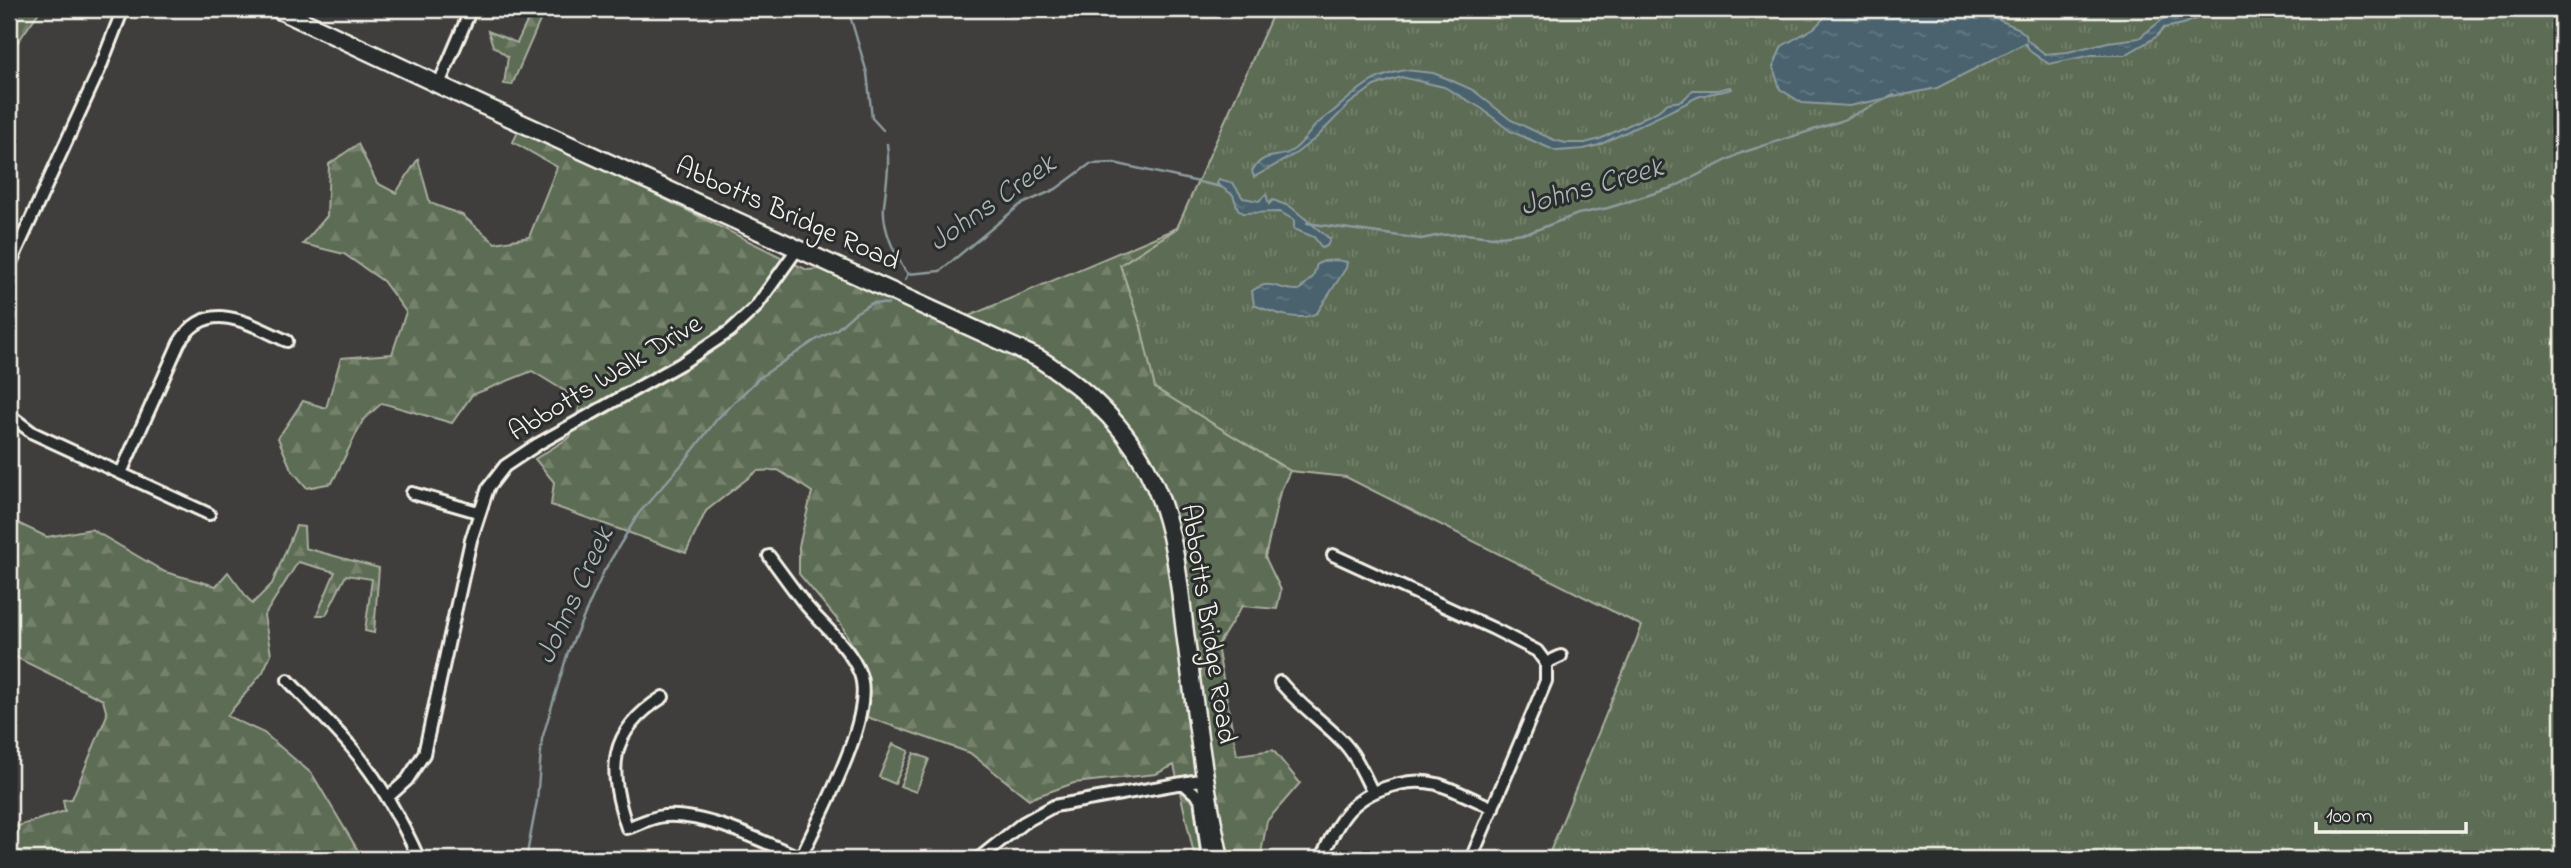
<svg xmlns="http://www.w3.org/2000/svg" width="2571" height="868" viewBox="0 0 2571 868" font-family="'Indie Flower',sans-serif">
  <style>
    .grass { fill: url(#grass-tufts); stroke: #a8ae9e; stroke-width: 2 }
    .forest { fill: url(#forest-firs); stroke: #a8ae9e; stroke-width: 2 }
    .pitch { fill: #5d6c54; stroke: #a8ae9e; stroke-width: 2 }
    .water { fill: url(#water-ripples); stroke: #8d9b9e; stroke-width: 2 }
    .lines { fill: none; stroke-linecap: round; stroke-linejoin: round }
    .stream { stroke: #8d9b9e; stroke-width: 2.5 }
    .street-casing { stroke: #f4f1e8; stroke-width: 16 }
    .secondary-casing { stroke: #f4f1e8; stroke-width: 21 }
    .street { stroke: #2a2d2e; stroke-width: 10 }
    .secondary { stroke: #2a2d2e; stroke-width: 16 }
    .labels { text-anchor: middle; dominant-baseline: central; stroke-width: 6; stroke-linejoin: round; paint-order: stroke }
    .street-label { font-size: 28px; fill: #f4f1e8; stroke: #2a2d2e }
    .water-label { font-size: 30px; font-style: italic; fill: #afb8b7; stroke: #2a2d2e }
  </style>
  <defs>
    <pattern id="grass-tufts" width="24" height="20" patternUnits="userSpaceOnUse" patternTransform="scale(1.75)"><rect width="24" height="20" fill="#5d6c54"/><path d="M3 7l-1-3M5 7V3M7 7l1-3M15 17l-1-3M17 17v-4M19 17l1-3" fill="none" stroke="#75816d"/></pattern>
    <pattern id="forest-firs" width="22" height="20" patternUnits="userSpaceOnUse" patternTransform="scale(1.75)"><rect width="22" height="20" fill="#5d6c54"/><path d="M5 1l3.5 6h-7zM16 11l3.5 6h-7z" fill="#75816d"/></pattern>
    <pattern id="water-ripples" width="26" height="14" patternUnits="userSpaceOnUse" patternTransform="scale(1.75)"><rect width="26" height="14" fill="#48626d"/><path d="M2 4q2-2 4 0t4 0M15 11q2-2 4 0t4 0" fill="none" stroke="#637982"/></pattern>
  </defs>
  <rect width="100%" height="100%" fill="#403e3c"/>
  <filter id="ink" filterUnits="userSpaceOnUse"><feTurbulence type="fractalNoise" baseFrequency=".0143" numOctaves="2"/><feDisplacementMap in="SourceGraphic" scale="14" xChannelSelector="R" yChannelSelector="G"/><feConvolveMatrix kernelMatrix="1 2 1 2 8 2 1 2 1" color-interpolation-filters="sRGB"/></filter>
  <g filter="url(#ink)">
    <path class="grass" d="M1275,9H1661L1676,14L1686,9H2562V859H1547L1642,626L1346,477L1290,471L1154,388L1141,327L1120,265L1177,228Z"/>
    <path class="forest" d="M9,9H41L15,46L9,60Z
      M533,9H545L512,85L504,84L508,57L493,46L488,31L517,43Z
      M519,130L566,150L807,270L858,266L969,316L1177,228L1120,265L1141,327L1155,388L1290,471L1280,492L1265,557L1281,590L1277,609L1242,606L1217,646L1237,755L1273,750L1300,783L1267,821L1260,859H1195L1174,765L1156,774L1074,783L1029,799L970,753L867,717L865,669L841,624L799,574V546L812,492L778,470L757,471L706,511L686,553L551,505L554,482L535,459L570,437L581,401L532,371L472,395L452,423L382,403L363,420L332,483L307,488L291,469L278,438L303,401L326,408L341,358L392,354L406,312L383,281L344,254L303,244L327,216L329,164L358,144L377,183L396,193L418,159L430,203L462,215L495,243L529,237L557,167L513,142Z
      M9,519L47,537L91,529L165,572L216,586L228,572L252,604L272,584L296,526L304,527L305,548L379,568L374,633L365,631L372,579L346,575L326,615H317L335,572L298,562L264,616L271,654L263,672L227,716L264,733L312,774L363,859H9V829L65,811L63,800L72,799L107,715L103,700L9,654Z"/>
    <path class="pitch" d="M893,744L909,751L895,784L879,777Z
      M914,753L929,759L916,792L900,786Z"/>
    <path class="water" d="M1833,9H1973L2018,28L2026,35L2027,40L2045,54L2068,52L2108,42L2139,38L2172,12L2193,13L2200,9H2222L2183,24L2164,28L2156,37L2125,55H2092L2049,64L2031,52L2025,43L1937,88L1849,106L1802,103L1780,89L1773,67L1782,46L1814,28Z
      M1405,70L1433,73L1446,78L1473,90L1511,120L1554,140L1566,143H1585L1600,139L1658,111L1668,103L1682,101L1693,90H1717L1730,87L1731,89C1717,94 1699,93 1689,102L1599,145L1584,149L1556,151L1510,131L1481,108L1444,87L1401,77L1374,86L1349,104L1316,138L1295,154L1254,177L1252,171C1264,150 1277,161 1293,150C1302,144 1308,134 1315,126C1321,120 1329,115 1336,109C1363,86 1369,78 1405,70Z
      M1219,179L1233,183L1243,198L1259,201L1266,194L1269,204L1273,200L1291,207L1330,239L1327,246L1322,248L1314,237L1294,229V220L1280,212L1243,213L1238,209L1233,195L1217,184Z
      M1336,260L1347,262L1346,268L1317,313C1300,323 1271,312 1254,305L1252,291C1272,277 1276,291 1299,290L1313,277L1317,264L1324,261Z"/>
    <g class="lines">
      <path class="stream" d="M848,9L867,73L872,118L883,130
        M887,144C890,166 886,185 884,206C882,228 895,257 908,274
        M1307,223L1421,239L1441,235L1465,234L1493,237L1531,232L1578,214L1608,208L1674,187L1741,153L1841,121L1894,95
        M908,274L940,271L1020,205L1056,189L1090,164L1114,163L1221,187
        M905,280L908,274
        M526,859L537,801L542,739L568,652L604,571L639,513L684,462L717,419L759,378L814,341L837,329L855,313L872,303L888,304"/>
      <defs>
        <path id="street" d="M439,84L471,9
          M9,267L100,68L123,9
          M9,415L33,433L209,514
          M121,473L179,343C208,296 249,324 287,341
          M412,493L478,512
          M1333,555L1494,629L1537,651L1546,663V681L1471,859
          M769,556C781,572 792,588 804,603C822,625 850,647 860,674C876,716 818,819 800,859
          M1546,663L1561,656
          M288,680C309,703 332,724 352,748C380,781 401,819 419,859
          M1280,682C1298,704 1320,719 1340,739C1355,753 1363,773 1372,791
          M663,697C607,732 608,770 627,828C638,824 652,817 664,816C704,812 764,842 801,858
          M1183,783L1200,798L1208,859
          M387,798L407,780L424,754L471,540L488,488L505,466L538,444L682,363L730,331L755,308L798,248
          M978,859L1023,823L1054,806L1205,779
          M1321,859C1339,818 1353,794 1399,784C1411,781 1425,781 1437,784C1456,790 1475,800 1493,808"/>
        <path id="secondary" d="M277,9L482,105L1038,358C1089,390 1131,430 1155,486C1175,531 1179,583 1185,632C1195,708 1204,784 1220,859"/>
      </defs>
      <use href="#street" class="street-casing"/>
      <use href="#secondary" class="secondary-casing"/>
      <use href="#street" class="street"/>
      <use href="#secondary" class="secondary"/>
    </g>
  </g>
  <g class="labels">
    <g class="street-label">
      <text transform="translate(787 215) rotate(24)">Abbotts Bridge Road</text>
      <text transform="translate(606 379) rotate(-31)">Abbotts Walk Drive</text>
      <text transform="translate(1207 624) rotate(81)">Abbotts Bridge Road</text>
    </g>
    <g class="water-label">
      <text transform="translate(1592 188) rotate(-16)">Johns Creek</text>
      <text transform="translate(993 204) rotate(-35)">Johns Creek</text>
      <text transform="translate(576 596) rotate(-65)">Johns Creek</text>
    </g>
  </g>
  <rect width="2571" height="868" fill="none" stroke="#2a2d2e" stroke-width="35"/>
  <rect x="18" y="18" width="2536" height="833" fill="none" stroke="#f4f1e8" stroke-width="2.5" filter="url(#ink)"/>
  <path d="M2316 822v10h150v-10" fill="none" stroke="#f4f1e8" stroke-width="3.5"/>
  <text x="2326" y="822" font-size="21" fill="#f4f1e8" stroke="#2a2d2e" stroke-width="5" paint-order="stroke">100 m</text>
</svg>
